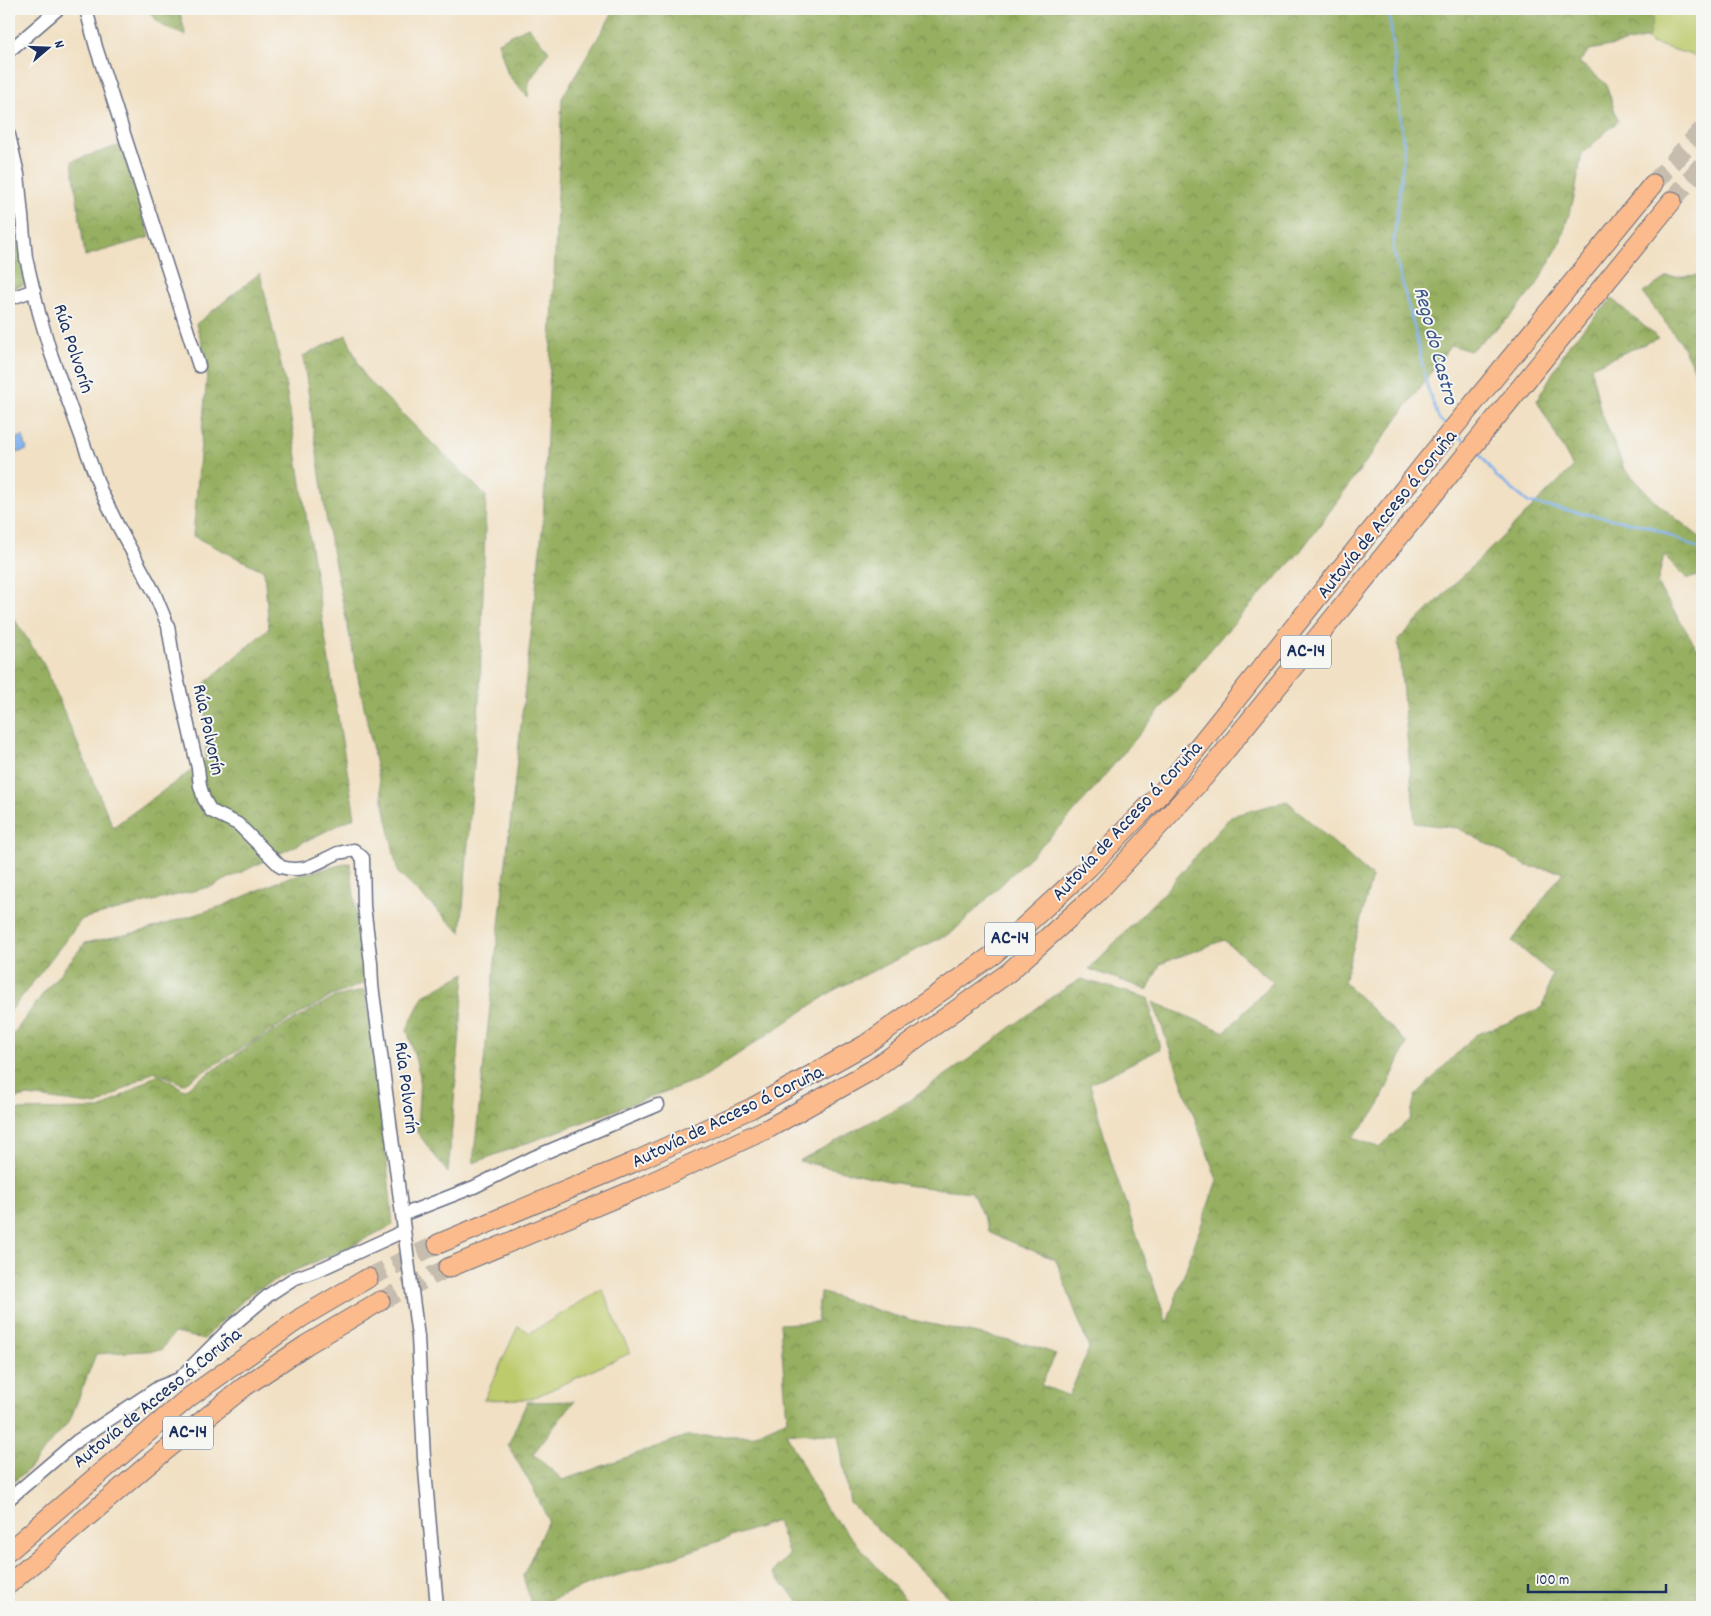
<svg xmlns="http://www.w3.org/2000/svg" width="1711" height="1616" viewBox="0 0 1711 1616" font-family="Dekko,sans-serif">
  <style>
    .forest { fill: url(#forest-crowns); stroke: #586f5f }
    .garden { fill: #bdcb6d; stroke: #6c7d66 }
    .water { fill: #7fb1eb; stroke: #4d70a4 }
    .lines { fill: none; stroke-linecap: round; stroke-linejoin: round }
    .stream { stroke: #7fb1eb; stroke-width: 2.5 }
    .highway-tunnel { stroke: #c6bdaf; stroke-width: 19; stroke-dasharray: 19 9; stroke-linecap: butt }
    .minor-casing { stroke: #666d81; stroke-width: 15 }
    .highway-casing { stroke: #666d81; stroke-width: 21 }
    .minor { stroke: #fff; stroke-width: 12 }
    .highway { stroke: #fbbb8c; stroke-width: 19 }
    .labels { text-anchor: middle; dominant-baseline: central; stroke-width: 4; stroke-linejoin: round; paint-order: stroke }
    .shield { fill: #f6f6f2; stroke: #5d6b8a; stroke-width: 1 }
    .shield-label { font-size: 19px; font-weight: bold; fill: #1b2f5e }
    .street-label { font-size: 20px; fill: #1b2f5e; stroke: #f6f6f2 }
    .water-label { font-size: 21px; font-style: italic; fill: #395688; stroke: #f6f6f2 }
  </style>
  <defs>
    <pattern id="forest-crowns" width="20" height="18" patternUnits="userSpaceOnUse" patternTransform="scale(1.25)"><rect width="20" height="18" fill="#96af60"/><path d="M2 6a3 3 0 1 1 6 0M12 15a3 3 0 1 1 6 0" fill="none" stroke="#7a8f52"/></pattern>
  </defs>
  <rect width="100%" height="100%" fill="#f6f6f2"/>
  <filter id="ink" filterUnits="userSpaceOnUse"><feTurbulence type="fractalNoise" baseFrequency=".02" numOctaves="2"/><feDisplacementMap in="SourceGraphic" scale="10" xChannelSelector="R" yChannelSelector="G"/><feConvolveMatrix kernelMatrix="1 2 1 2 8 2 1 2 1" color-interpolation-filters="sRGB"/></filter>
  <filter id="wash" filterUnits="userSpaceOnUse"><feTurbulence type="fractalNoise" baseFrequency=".0096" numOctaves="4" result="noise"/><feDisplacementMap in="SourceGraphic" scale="20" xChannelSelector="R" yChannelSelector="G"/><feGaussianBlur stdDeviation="1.12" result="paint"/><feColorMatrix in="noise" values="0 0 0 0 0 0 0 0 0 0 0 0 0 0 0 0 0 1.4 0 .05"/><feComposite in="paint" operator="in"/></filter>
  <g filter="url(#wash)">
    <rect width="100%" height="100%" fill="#f1e0c3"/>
    <path class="forest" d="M147,9H179L186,36L161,25Z
      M615,9H1655L1649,38L1590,50L1579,62L1606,84L1618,121L1582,154L1574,198L1560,243L1536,286L1509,318L1470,351L1451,345L1300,552L1223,635L1068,819L953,932L836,989L702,1078L473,1163L543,523L562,98Z
      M528,27L549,51L529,82L528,97L508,75L498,42Z
      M121,145L150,237L85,256L72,161Z
      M9,169L14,211L26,284L9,290Z
      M260,273L286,387L334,694L355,817L213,886L82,919L9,1013V611L44,665L113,827L206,760L205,683L269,628L264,571L193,536L208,363L196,324Z
      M1702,275V380L1699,378L1680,342L1643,293L1667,277Z
      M1612,299L1658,338L1591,367L1600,409L1624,468L1657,503L1702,539V575L1687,579L1664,555L1657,584L1702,656V1595L1694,1607H962L947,1596L850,1503L838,1435L786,1433L823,1505L912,1607H803L772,1572L789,1555L777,1521L636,1570L601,1580L532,1607L523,1576L548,1520L534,1490L508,1445L527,1402L574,1401L533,1454L563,1480L686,1436H752L787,1420L780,1324L817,1322L820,1292L898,1317L1034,1346L1056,1354L1041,1385L1069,1396L1089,1348L1056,1260L990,1233L972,1192L911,1186L799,1161L907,1102L969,1059L1053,996L1081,979L1148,998L1160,1049L1090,1084L1112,1164L1167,1323L1217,1180L1153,1002L1225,1032L1273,982L1224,940L1160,964L1148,990L1089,969L1166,890L1231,816L1287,801L1372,877L1344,982L1407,1043L1377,1109L1352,1138L1379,1147L1410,1119L1415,1096L1475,1035L1507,1023L1543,1007L1552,974L1512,941L1563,872L1527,866L1458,828L1415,823L1398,640L1573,467L1537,400L1570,343Z
      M346,335L364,376L486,496L480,688L461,933L398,873L328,530L303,356Z
      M350,863L365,983L332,996L275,1028L183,1084L154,1071L97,1105L28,1096L9,1100V1040L42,995L85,943L143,931L222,906L289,877Z
      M465,973L448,1173L417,1132L420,1076L407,1029L423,996Z
      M365,990L380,1090L393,1225L347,1248L294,1271L251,1293L204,1339L174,1333L161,1350L96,1354L70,1420L28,1470L9,1485V1110L100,1109L158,1074L184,1090L253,1043L335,997Z"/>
    <path class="garden" d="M1655,9H1702V58L1651,43L1648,39Z
      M602,1289L630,1353L531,1399L484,1400L518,1326L530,1333Z"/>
    <path class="water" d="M23,436L27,450L9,455V441Z"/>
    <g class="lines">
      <path class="stream" d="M1389,9L1404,150L1393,249L1415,331L1427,386L1439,419L1447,426
        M1457,434L1466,442
        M1478,452L1496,476L1529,503L1648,526L1702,550"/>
    </g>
  </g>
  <g filter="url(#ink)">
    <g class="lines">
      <path class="highway-tunnel" d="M1653,184L1702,130
        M1672,201L1702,165
        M368,1278L438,1244
        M380,1301L448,1268"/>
      <defs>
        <path id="minor" d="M86,9L96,47L199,366
          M9,51L58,9
          M9,135L18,174L26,258L39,313L51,354L101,491L118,526L154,592L168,626L175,669L198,768L200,786L204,799L211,811L238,824L281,867C304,874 318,862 338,853C343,852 349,851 354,850L363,858L364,906L371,963L372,985L418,1337L424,1458L437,1607
          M9,299L34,290
          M402,1215L474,1187L532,1158L658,1105
          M9,1499L77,1441L159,1387L179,1379L232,1326L270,1294L293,1279L323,1268L404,1231"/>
        <path id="highway" d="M438,1244L632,1163L752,1108L865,1045L994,954L1088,868L1163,791L1437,448L1653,184
          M448,1268L639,1188L769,1128L872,1070L1008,973L1096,894L1204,777L1672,201
          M9,1551L188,1398L302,1317L368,1278
          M9,1584L150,1463L244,1387L306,1345L380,1301"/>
      </defs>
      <use href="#minor" class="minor-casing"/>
      <use href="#highway" class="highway-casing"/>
      <use href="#minor" class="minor"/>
      <use href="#highway" class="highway"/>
    </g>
  </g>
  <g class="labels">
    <g class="shield">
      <rect x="1281" y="635.5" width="50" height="33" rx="4"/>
      <rect x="985" y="922.5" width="50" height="33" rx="4"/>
      <rect x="163" y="1416.5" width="50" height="33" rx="4"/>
    </g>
    <g class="shield-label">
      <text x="1306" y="652">AC-14</text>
      <text x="1010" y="939">AC-14</text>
      <text x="188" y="1433">AC-14</text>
    </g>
    <g class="street-label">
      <text transform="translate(72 349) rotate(72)">Rúa Polvorín</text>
      <text transform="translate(1388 515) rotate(-51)">Autovía de Acceso á Coruña</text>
      <text transform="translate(207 730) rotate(78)">Rúa Polvorín</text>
      <text transform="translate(1128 822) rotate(-47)">Autovía de Acceso á Coruña</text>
      <text transform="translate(405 1088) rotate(83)">Rúa Polvorín</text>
      <text transform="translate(728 1118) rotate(-26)">Autovía de Acceso á Coruña</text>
      <text transform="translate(158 1399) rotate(-39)">Autovía de Acceso á Coruña</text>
    </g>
    <g class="water-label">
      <text transform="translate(1434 346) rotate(75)">Rego do Castro</text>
    </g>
  </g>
  <rect width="1711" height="1616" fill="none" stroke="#f6f6f2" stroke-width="30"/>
  <g transform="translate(48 48) rotate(71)" stroke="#f6f6f2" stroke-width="4" paint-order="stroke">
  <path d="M0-4L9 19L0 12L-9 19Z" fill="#1b2f5e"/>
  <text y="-8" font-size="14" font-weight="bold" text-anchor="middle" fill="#1b2f5e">N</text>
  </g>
  <path d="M1528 1584v8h138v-8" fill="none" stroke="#1b2f5e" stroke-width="2.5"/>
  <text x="1536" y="1584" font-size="15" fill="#1b2f5e" stroke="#f6f6f2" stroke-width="4" paint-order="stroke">100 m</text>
</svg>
